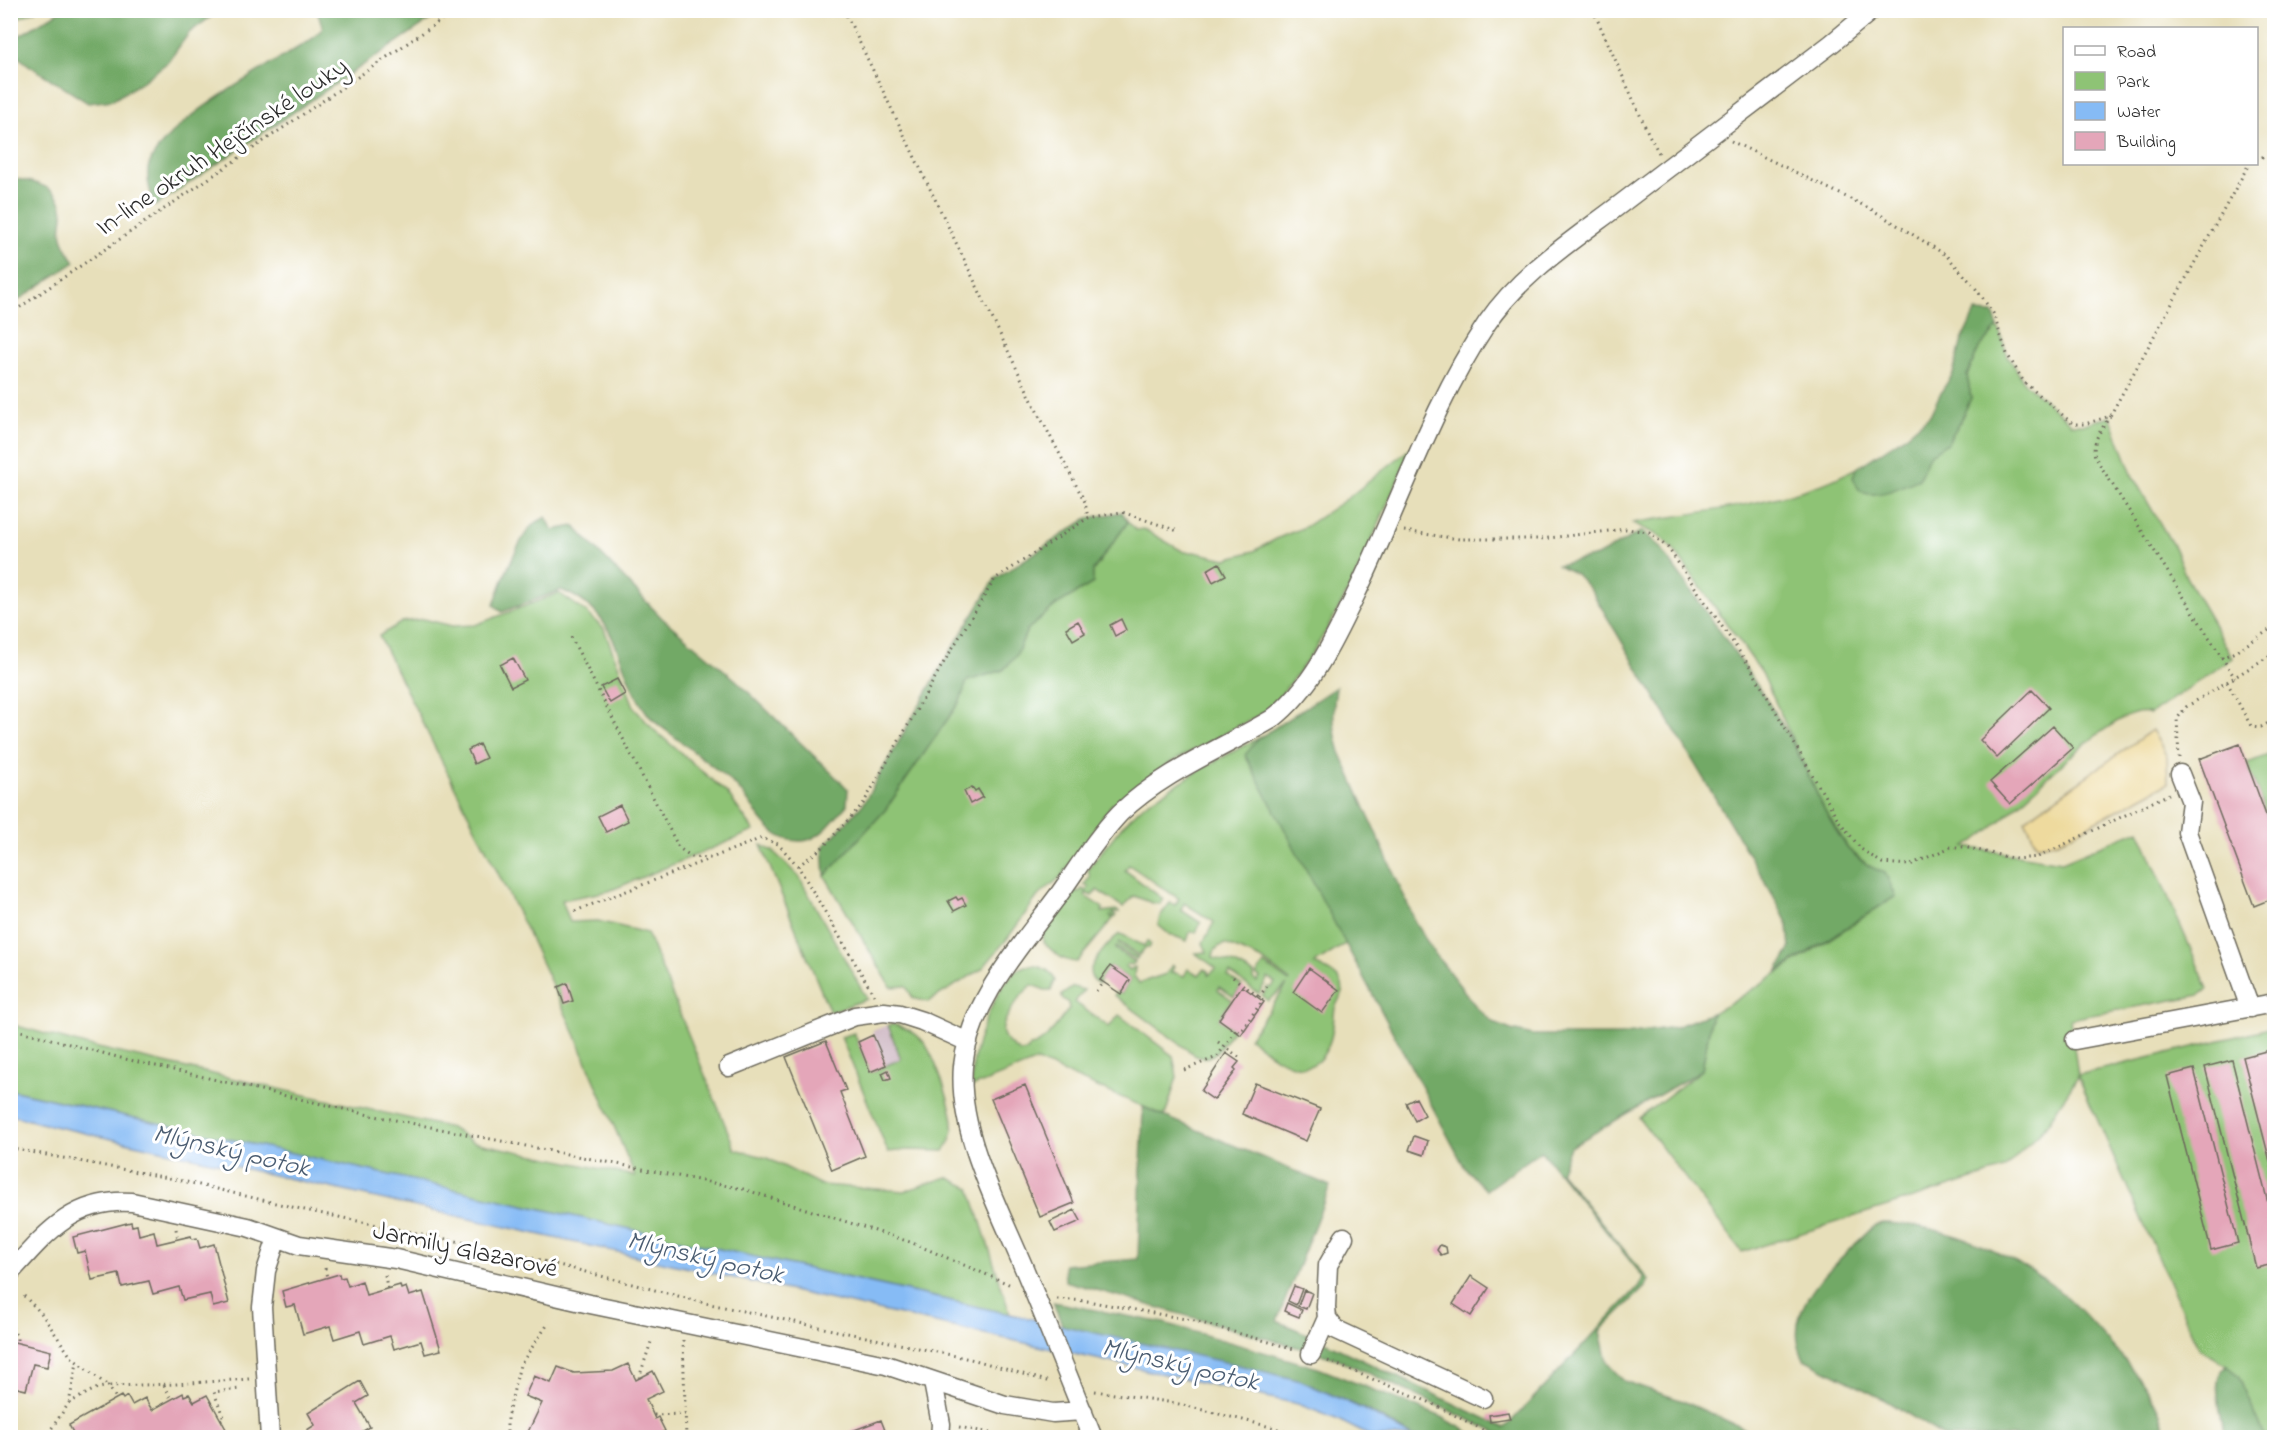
<svg xmlns="http://www.w3.org/2000/svg" width="2285" height="1448" viewBox="0 0 2285 1448" font-family="'Indie Flower',sans-serif">
  <style>
    .industrial { fill: #d2bdc8 }
    .green { fill: #8ec375; stroke: #5c7750; stroke-width: 1.5; fill-rule: evenodd }
    .forest { fill: #72a966; stroke: #4e6a48; stroke-width: 1.5 }
    .sand { fill: #eeda9e; stroke: #8c8264; stroke-width: 1.5 }
    .water { fill: #86bbf5; stroke: #587390; stroke-width: 1.5 }
    .building { fill: #e4a6b9 }
    .lines { fill: none; stroke-linecap: round; stroke-linejoin: round }
    .minor-casing { stroke: #6d6a5d; stroke-width: 21 }
    .path { stroke: #6d6a5d; stroke-width: 3; stroke-dasharray: 1.5 4.5; stroke-linecap: butt }
    .minor { stroke: #fff; stroke-width: 18 }
    .labels { text-anchor: middle; dominant-baseline: central; stroke-width: 6; stroke-linejoin: round; paint-order: stroke }
    .street-label { font-size: 26px; fill: #2b2b2b; stroke: #fff }
    .water-label { font-size: 27px; font-style: italic; fill: #4b5d72; stroke: #fff }
  </style>
  <rect width="100%" height="100%" fill="#fff"/>
  <filter id="ink" filterUnits="userSpaceOnUse"><feTurbulence type="fractalNoise" baseFrequency=".0167" numOctaves="2"/><feDisplacementMap in="SourceGraphic" scale="12" xChannelSelector="R" yChannelSelector="G"/><feConvolveMatrix kernelMatrix="1 2 1 2 8 2 1 2 1" color-interpolation-filters="sRGB"/></filter>
  <filter id="wash" filterUnits="userSpaceOnUse"><feTurbulence type="fractalNoise" baseFrequency=".008" numOctaves="4" result="noise"/><feDisplacementMap in="SourceGraphic" scale="24" xChannelSelector="R" yChannelSelector="G"/><feGaussianBlur stdDeviation="1.35" result="paint"/><feColorMatrix in="noise" values="0 0 0 0 0 0 0 0 0 0 0 0 0 0 0 0 0 1.4 0 .05"/><feComposite in="paint" operator="in"/></filter>
  <g filter="url(#wash)">
    <rect width="100%" height="100%" fill="#e7dfba"/>
    <path class="industrial" d="M888,1025L901,1059L886,1065L872,1031Z"/>
    <path class="green" d="M11,10H35V11L11,21Z
      M1998,327L2007,354L2024,382L2072,424H2085L2110,416L2133,477L2175,549L2186,577L2233,658L2150,714C2123,700 2044,782 2023,800C2005,817 1986,835 1965,847L2062,862L2139,830L2208,989L2200,995L2070,1019L2078,1075L2274,1027V1437H2265L2239,1377L2228,1365L2199,1349L2078,1076L2046,1126L2004,1169L1742,1252L1639,1118L1702,1070L1712,1013L1730,1004L1896,896L1885,873L1870,867L1849,849L1824,809L1762,673L1674,550L1661,537L1633,523C1694,513 1759,506 1819,485C1832,481 1844,474 1857,468L1853,477L1919,479L1929,455L1947,443L1960,422L1971,398L1967,375L1979,348Z
      M1412,447C1377,525 1347,611 1293,679C1284,691 1275,704 1263,713L1168,764L1108,810L1062,876L1038,896L1007,939L982,969L928,1002L913,998L906,986L891,987L825,876L886,809L960,701L967,681L1003,670L1016,656L1027,630L1056,605L1093,583V571L1128,522L1136,530L1144,529L1184,552H1194L1226,559L1254,551L1278,538L1305,527L1348,498Z
      M559,593L586,612L604,629L635,709L653,729L727,793L754,831L609,891L562,900L570,922L598,921L647,933L735,1149L767,1158L821,1185L905,1191L947,1177L970,1188L1010,1314L11,1090L10,1024L85,1045L451,1128L473,1142L635,1176L575,1034L524,925L379,636L402,622L424,619L452,626L475,625Z
      M1259,738L1246,755L1347,943L1314,964C1322,967 1336,974 1341,982C1346,991 1338,1000 1335,1008C1333,1019 1334,1030 1330,1041C1313,1090 1276,1058 1249,1038L1287,985L1268,1001L1262,996L1268,987L1271,988L1275,983L1268,978L1259,994L1230,973L1228,976L1242,986L1234,997L1219,987L1218,990L1232,1000L1219,1019L1233,1029L1224,1043L1220,1045L1222,1046C1215,1056 1207,1060 1196,1056L1114,995L1117,991L1121,994L1130,980L1110,966L1098,984C1094,980 1090,977 1090,972C1091,963 1113,936 1121,934L1144,946L1147,941L1151,945L1149,948H1145L1139,955L1119,942L1118,944L1138,957L1136,960L1116,947L1115,949L1135,962L1132,965L1128,964L1125,966L1129,970L1135,967L1134,976L1139,983L1166,974L1172,965L1174,966L1171,973L1173,972L1184,976L1188,969L1199,975L1204,969L1208,971L1209,975L1216,968L1195,953L1207,952L1203,943L1214,922L1184,903L1181,910L1201,923L1196,932H1190L1187,941L1169,934L1158,925L1160,916L1170,903L1175,905L1179,899L1129,865L1125,870L1163,899L1160,904L1152,903L1134,896L1123,907L1097,890L1092,896L1086,893L1085,896L1103,908L1102,912L1116,910L1119,912L1113,913L1116,916L1115,918L1110,915L1113,919L1077,962C1068,962 1062,959 1055,953C1051,949 1044,945 1043,939C1041,928 1066,900 1073,890L1079,892L1082,889L1086,891L1089,887L1084,885L1090,877L1088,870L1091,865L1123,825L1146,803L1210,764ZM1225,944L1261,959L1290,981L1289,982L1264,964L1256,975L1260,978L1257,982L1253,979L1254,974L1235,964L1213,958C1213,950 1218,946 1225,944Z
      M2274,753V837L2247,763Z
      M761,845L773,851L799,877L867,999L830,1012Z
      M1025,966C1037,965 1051,968 1055,981L1051,990H1045L1032,985C1023,992 999,1022 1003,1034C1005,1041 1014,1048 1020,1052L1026,1051L1030,1046C1046,1044 1059,1021 1069,1009L1068,1003L1062,998V995L1073,987L1084,990L1075,1002L1109,1027L1119,1015L1173,1056L1177,1077L1165,1116L1037,1061L972,1087C972,1076 972,1064 975,1054C980,1030 1001,974 1025,966Z
      M893,1024C904,1027 913,1031 921,1039C933,1050 953,1108 953,1125C953,1136 950,1142 944,1151L908,1150L888,1152L841,1037L854,1033L871,1072L901,1059L888,1025Z"/>
    <path class="forest" d="M60,11V10L226,11L212,16L189,33L168,62L139,84L113,100L88,103L30,66L17,56L13,47L17,37Z
      M317,11H443L155,206C151,196 145,176 149,165C165,120 270,66 312,39L323,28Z
      M10,178C33,181 62,186 63,214C63,222 60,228 62,237C64,246 70,254 75,262L11,305Z
      M1975,312L1993,313L1998,327L1979,348L1967,375L1971,398L1960,422L1947,443L1929,455L1919,479C1906,485 1872,502 1860,490C1856,487 1855,481 1853,477L1857,468L1905,436L1930,415L1941,392L1953,374L1962,340Z
      M1122,512L1128,522L1093,570V583L1056,605L1027,630L1016,656L1003,670L967,681L960,701L886,809L825,876L823,847L863,804L944,662L995,579L1088,518Z
      M546,517L553,530L574,526L662,618L736,680L848,789L847,805C835,818 821,840 802,841C765,843 756,805 735,785C715,767 692,751 671,734C663,728 652,721 647,713C614,668 624,615 561,590L502,612L494,605C500,586 519,536 534,524C538,521 543,519 546,517Z
      M1642,531L1659,546C1702,607 1747,666 1786,731C1807,767 1820,809 1845,844C1855,858 1869,867 1885,873L1896,896L1777,972L1790,949L1788,925L1773,895L1591,590L1576,574L1558,565L1597,556Z
      M1336,687C1332,711 1333,729 1340,752L1415,921L1432,950L1478,1009L1494,1023L1511,1030L1533,1035H1619L1675,1027L1712,1013L1702,1070L1570,1147L1560,1172L1649,1280L1646,1286L1600,1331L1607,1363L1624,1381L1683,1401L1763,1437H1506L1338,1359L1065,1281L1064,1265L1138,1259L1143,1107L1330,1186L1277,1321L1314,1337L1505,1428L1639,1286L1644,1278L1541,1151L1486,1190L1465,1168L1245,755L1259,738Z
      M1883,1223C1940,1224 2002,1249 2049,1283C2074,1301 2096,1328 2117,1351C2139,1377 2161,1404 2167,1437H1945L1885,1400L1804,1359C1776,1306 1842,1259 1875,1225Z
      M1053,1302L1164,1323L1318,1368L1442,1417L1477,1437H1414L1371,1412L1301,1381L1242,1366L1063,1327Z
      M2228,1365L2239,1377L2265,1437H2224C2224,1418 2207,1376 2228,1365Z"/>
    <path class="sand" d="M2152,730L2167,757L2168,783L2058,842L2037,845L2025,820Z"/>
    <path class="water" d="M10,1090L1242,1366L1301,1381L1371,1413L1412,1437H1372L1336,1419L1298,1404L40,1123L11,1115Z"/>
    <g id="blocks">
      <path class="building" d="M1219,563L1226,575L1213,582L1207,570Z
        M1121,619L1126,630L1115,636L1110,625Z
        M1078,621L1085,633L1073,640L1066,628Z
        M513,658L525,680L511,687L500,665Z
        M617,679L625,694L610,703L601,687Z
        M2032,690L2049,708L1997,758L1980,740Z
        M2053,726L2073,748L2010,804L1990,782Z
        M479,744L486,758L474,764L468,750Z
        M2240,744L2274,837V898L2254,906L2199,759Z
        M972,787L975,791L978,789L983,797L970,804L964,791Z
        M620,805L628,821L606,832L598,816Z
        M956,897L958,900L962,898L966,905L954,911L948,901Z
        M1110,966L1130,980L1121,994L1100,980Z
        M1309,968L1339,990L1322,1013L1293,992Z
        M567,983L573,1001L564,1004L558,987Z
        M1242,986L1264,1002L1241,1035L1219,1019Z
        M873,1035L886,1065L870,1072L858,1042Z
        M826,1041L846,1090L840,1092L865,1156L832,1170L786,1057Z
        M2270,1050L2274,1067V1177L2243,1057Z
        M1226,1053L1239,1062L1234,1068L1236,1070L1235,1072L1214,1100L1201,1091Z
        M2232,1060L2274,1227V1264L2256,1268L2205,1067Z
        M2194,1069L2238,1243L2211,1250L2167,1076Z
        M888,1070L891,1078L885,1080L882,1073Z
        M1255,1083L1320,1109L1306,1141L1242,1114Z
        M1025,1085L1074,1203L1040,1217L991,1099Z
        M1416,1098L1425,1115L1415,1121L1406,1103Z
        M1414,1136L1428,1141L1424,1155L1409,1150Z
        M1075,1210L1081,1221L1055,1232L1050,1222Z
        M131,1222L132,1226L137,1225L139,1235L154,1231L157,1244L191,1236L192,1239L197,1238L200,1248L214,1244L229,1303L213,1307L210,1294L183,1300L179,1287L153,1294L149,1281L122,1287L119,1274L92,1280L85,1251L77,1253L73,1237Z
        M1440,1245L1446,1247L1447,1253L1441,1255L1437,1250Z
        M339,1274L340,1278L345,1277L348,1286L362,1281L366,1295L400,1285L401,1289L406,1287L409,1296L423,1292L441,1350L425,1354L421,1341L394,1349L390,1336L364,1344L360,1331L334,1339L330,1326L303,1334L295,1305L286,1307L282,1291Z
        M1471,1276L1489,1288L1471,1316L1453,1304Z
        M1294,1286L1302,1289L1296,1305L1288,1301Z
        M1304,1290L1312,1293L1306,1309L1298,1306Z
        M1287,1303L1302,1310L1299,1317L1284,1311Z
        M10,1341L51,1351L47,1367L33,1364L26,1390L13,1387L11,1395Z
        M628,1364L636,1380L653,1371L663,1391L646,1399L655,1419L658,1417L665,1431L651,1438L526,1436L542,1403L525,1396L534,1376L551,1383L558,1367L574,1373L613,1371Z
        M360,1381L368,1396L356,1403L370,1427L358,1434L360,1438H304L310,1434L307,1430L315,1425L308,1413Z
        M183,1393L184,1396L189,1394L194,1402L207,1395L231,1438H85L84,1435L76,1438L69,1425L121,1396L123,1399L127,1396L132,1405L145,1398L152,1410Z
        M1508,1412L1510,1419L1490,1422L1489,1415Z
        M881,1420L888,1438H836V1437Z"/>
    </g>
  </g>
  <g filter="url(#ink)">
    <use href="#blocks" fill-opacity="0" stroke="#6d6a5d" stroke-width="1.5"/>
    <g class="lines">
      <defs>
        <path id="minor" d="M2180,774L2191,802L2187,832L2250,1008
          M2075,1040L2274,1003
          M729,1067L855,1016L884,1012L900,1014L922,1021L968,1042
          M1344,1237L1328,1265L1326,1307L1327,1318L1335,1329L1483,1398
          M10,1273C46,1233 74,1198 132,1202L248,1227L299,1245L396,1259L590,1304L886,1365L1005,1405L1053,1413L1083,1411
          M1311,1354L1327,1318
          M933,1382L941,1424L940,1438
          M270,1438L262,1307L266,1271L277,1238
          M1093,1438C1071,1383 1049,1328 1026,1273C1001,1212 957,1133 963,1066C970,1000 1022,945 1060,893C1079,866 1097,837 1120,813C1163,772 1221,749 1272,719C1311,689 1334,640 1355,596C1399,506 1431,407 1487,323C1521,273 1575,239 1622,203C1691,150 1762,97 1831,44L1872,10"/>
      </defs>
      <use href="#minor" class="minor-casing"/>
      <path class="path" d="M844,10L1037,411L1085,502L1088,518
        M1593,10L1649,135L1659,153
        M10,15L19,10
        M1731,141L1871,209L1946,255L1974,286L1993,313L2007,354L2024,382L2073,424H2085L2110,416L2249,164
        M2256,159L2274,153
        M10,314L456,10
        M2110,416C2102,429 2091,441 2095,457L2235,678
        M1404,531L1459,539H1540L1626,529L1649,532L1668,548L1752,670L1839,821L1861,849L1882,863L1910,865L1951,847H1964L2016,859L2038,857L2169,794
        M571,637L679,848L692,857L711,858L762,838L778,844L798,866L874,995
        M2221,658L2235,652L2274,627
        M2227,682L2251,726L2261,727L2274,720
        M2179,758L2177,719L2186,707L2274,653
        M798,866L823,847L863,804L944,662L995,579L1088,518L1122,512L1178,531
        M575,911L709,859
        M1096,991L1103,982
        M1259,997L1267,986
        M10,1028L121,1058L365,1114L743,1189L910,1242L1011,1285
        M1218,1042L1239,1057
        M1184,1070L1217,1057L1235,1031L1236,1029L1240,1032L1263,1000L1230,975
        M10,1148L174,1179L309,1211L505,1251L705,1303L975,1360L1050,1382
        M176,1229L178,1239
        M325,1268L327,1278
        M385,1275L387,1288
        M24,1296L41,1313L71,1357L108,1386L176,1384L249,1379
        M1057,1299L1087,1301L1191,1320L1294,1349
        M10,1322L17,1338V1342
        M683,1340L686,1438
        M1328,1361L1429,1402L1499,1438
        M639,1378L651,1342
        M164,1385L171,1399
        M1095,1391L1175,1403L1275,1428L1304,1438
        M69,1403L95,1389L108,1386L116,1398
        M654,1415L685,1414
        M221,1420L224,1419L214,1392L240,1389
        M959,1427L1016,1438
        M45,1438L69,1403L77,1363
        M507,1438V1418L520,1365L548,1324"/>
      <use href="#minor" class="minor"/>
    </g>
  </g>
  <g class="labels">
    <g class="street-label">
      <text transform="translate(223 148) rotate(-34)">In-line okruh Hejčínské louky</text>
      <text transform="translate(465 1251) rotate(12)">Jarmily Glazarové</text>
    </g>
    <g class="water-label">
      <text transform="translate(231 1152) rotate(13)">Mlýnský potok</text>
      <text transform="translate(705 1259) rotate(13)">Mlýnský potok</text>
      <text transform="translate(1180 1366) rotate(13)">Mlýnský potok</text>
    </g>
  </g>
  <rect width="2285" height="1448" fill="none" stroke="#fff" stroke-width="36"/>
  <rect x="2063" y="27" width="195" height="138" fill="#ffffff" stroke="#aaaaaa" stroke-width="1.5"/>
  <rect x="2075" y="46" width="30" height="9" fill="#ffffff" stroke="#aaaaaa" stroke-width="1.5"/>
  <text x="2117" y="57" font-size="18" fill="#2b2b2b">Road</text>
  <rect x="2075" y="72" width="30" height="18" fill="#8ec375" stroke="#aaaaaa" stroke-width="1.5"/>
  <text x="2117" y="87" font-size="18" fill="#2b2b2b">Park</text>
  <rect x="2075" y="102" width="30" height="18" fill="#86bbf5" stroke="#aaaaaa" stroke-width="1.5"/>
  <text x="2117" y="117" font-size="18" fill="#2b2b2b">Water</text>
  <rect x="2075" y="132" width="30" height="18" fill="#e4a6b9" stroke="#aaaaaa" stroke-width="1.5"/>
  <text x="2117" y="147" font-size="18" fill="#2b2b2b">Building</text>
</svg>
